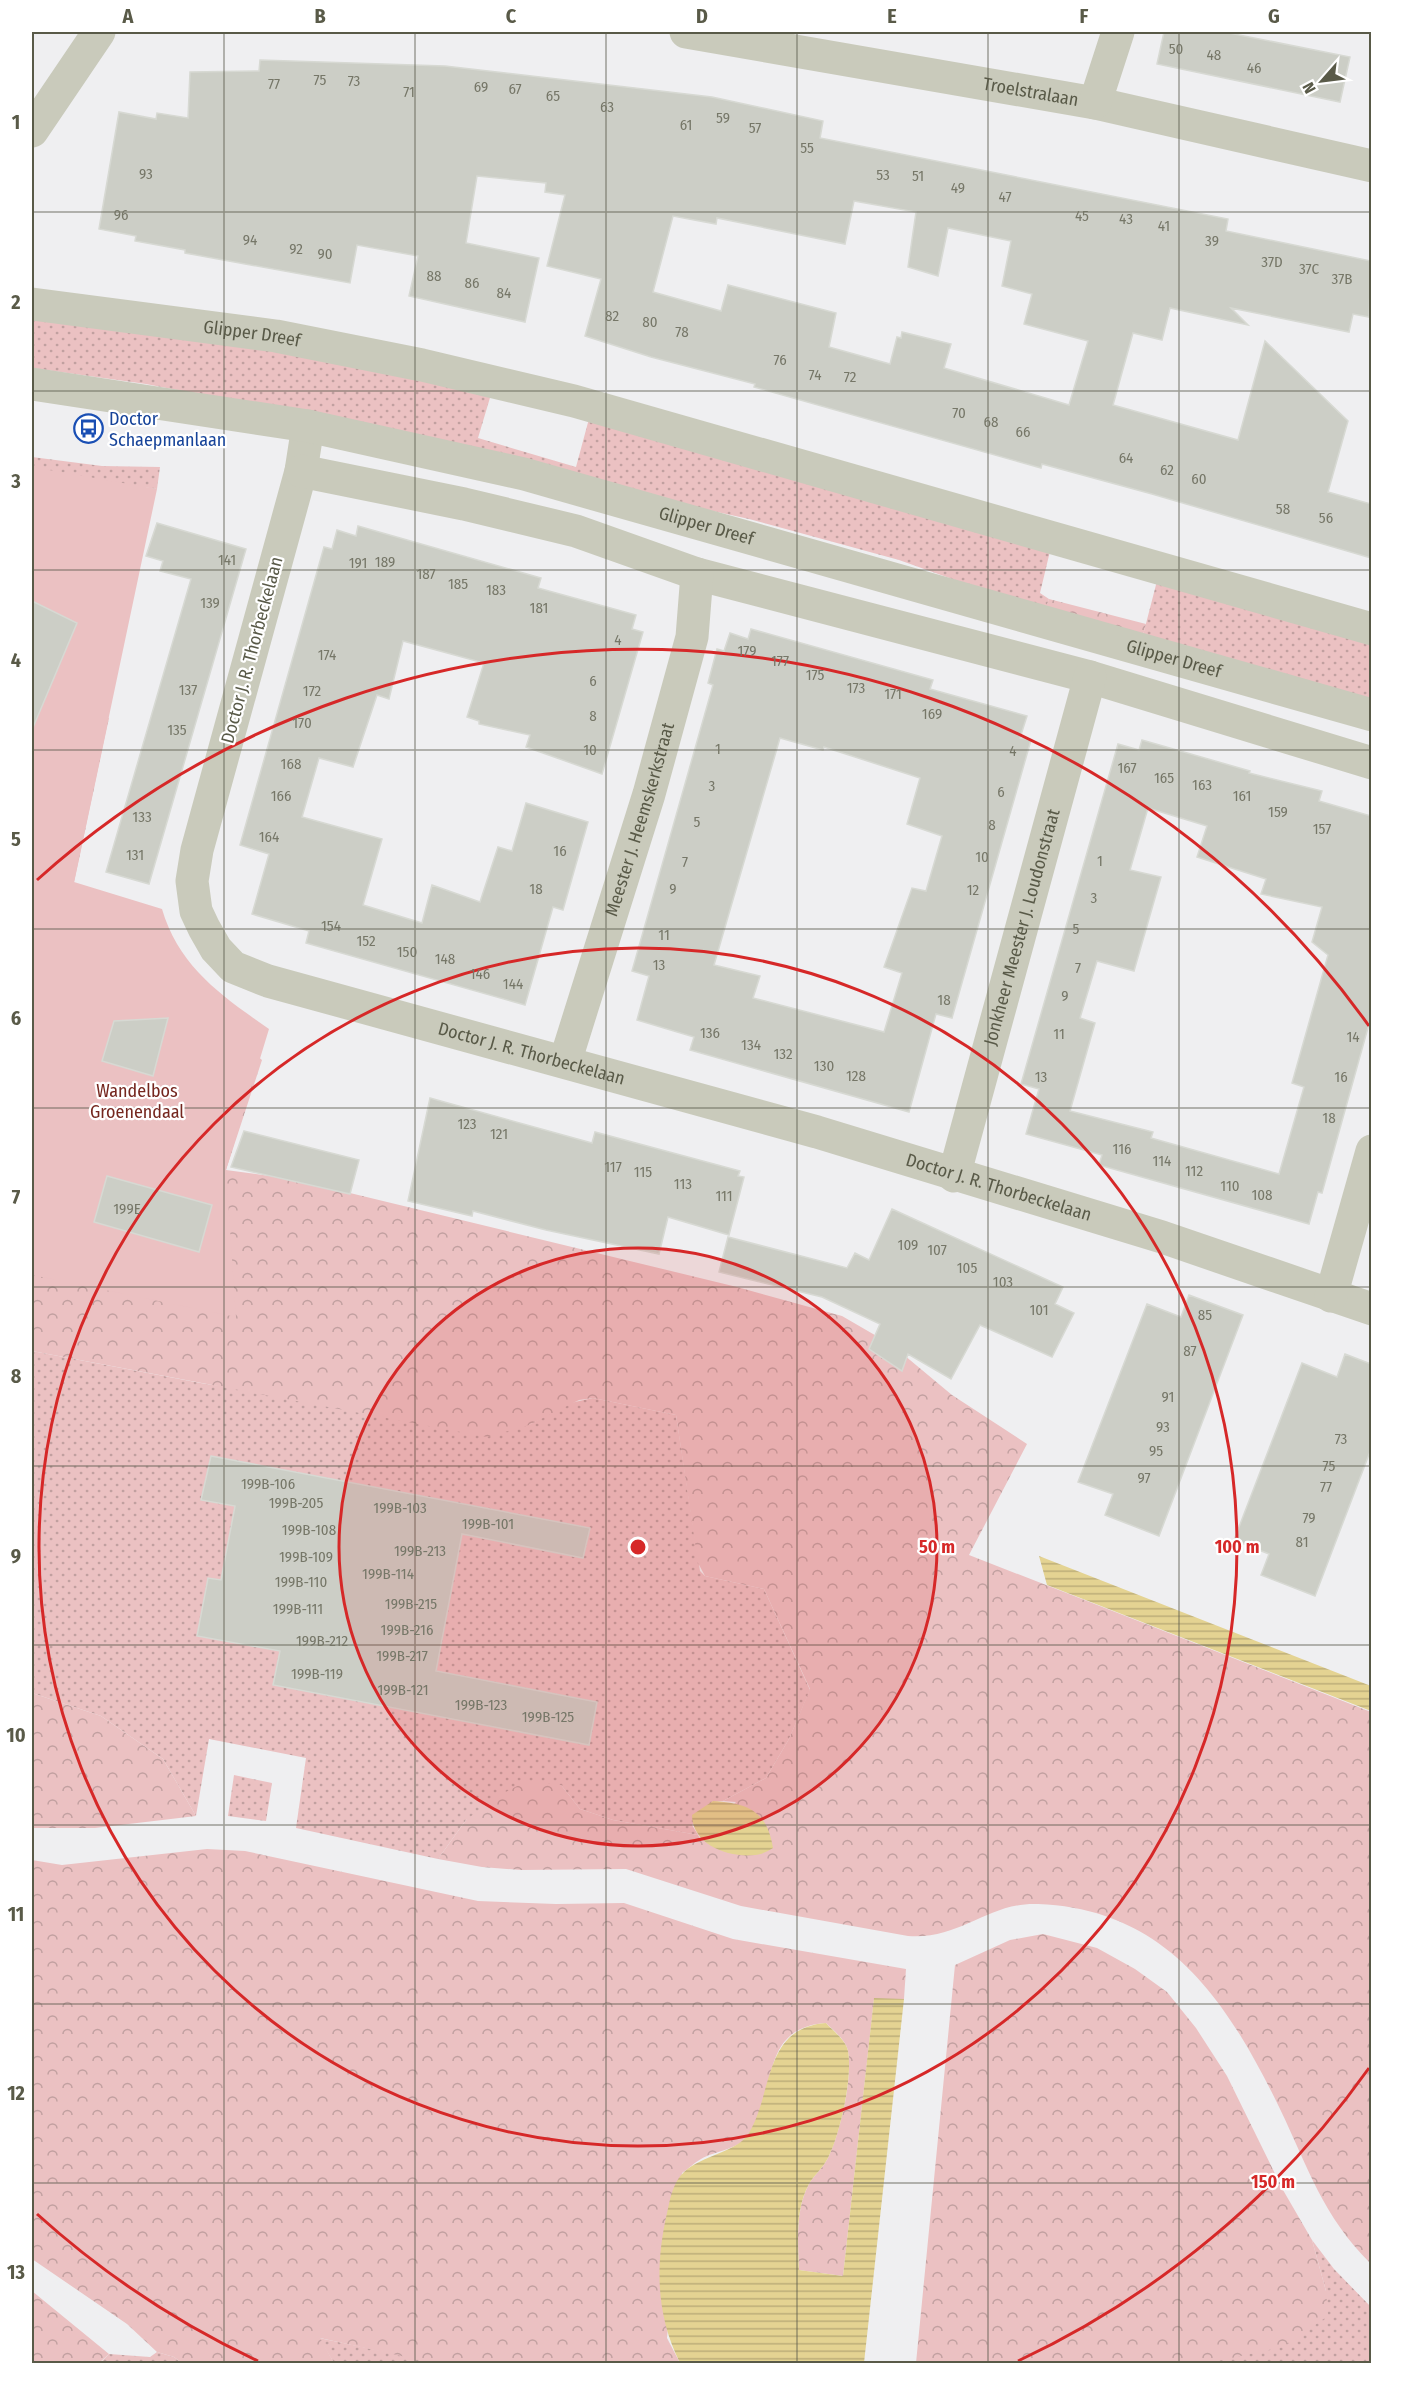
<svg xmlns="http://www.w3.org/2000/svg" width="1403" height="2395" viewBox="0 0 1403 2395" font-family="'Fira Sans Condensed',sans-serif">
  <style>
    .grass { fill: url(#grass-dots) }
    .forest { fill: url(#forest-crowns) }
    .park { fill: #ebc1c2 }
    .water { fill: url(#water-rules) }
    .building { fill: #cccec6; stroke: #d7d9d3; stroke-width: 1.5; fill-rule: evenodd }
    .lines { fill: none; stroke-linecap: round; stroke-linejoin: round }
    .minor { stroke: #c9cabb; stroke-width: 33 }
    .tertiary { stroke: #c9cabb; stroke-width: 33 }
    .grid { fill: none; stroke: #595a48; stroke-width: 1.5; stroke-opacity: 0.55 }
    .ring { fill: none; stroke: #d62828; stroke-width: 3 }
    .labels { text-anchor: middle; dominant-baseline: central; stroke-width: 4.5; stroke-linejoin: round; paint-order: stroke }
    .number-label { font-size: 15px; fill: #767768 }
    .street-label { font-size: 18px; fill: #595a48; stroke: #fff }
    .transit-label { font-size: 18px; fill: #164399; stroke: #fff; text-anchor: start }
    .park-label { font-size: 18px; fill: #75271f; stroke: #fff }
    .centre { fill: #d62828; stroke: #fff; stroke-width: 3 }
    .ring-label { font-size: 18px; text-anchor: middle; font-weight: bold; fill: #d62828; stroke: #fff; stroke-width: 4.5; stroke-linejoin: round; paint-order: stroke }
    .neatline { fill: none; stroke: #595a48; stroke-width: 2 }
    .grid-label { font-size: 20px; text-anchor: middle; font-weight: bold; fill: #595a48 }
  </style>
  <defs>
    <pattern id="grass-dots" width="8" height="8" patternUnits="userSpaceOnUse" patternTransform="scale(1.5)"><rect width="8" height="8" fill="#ebc1c2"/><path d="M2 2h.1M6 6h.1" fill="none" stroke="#c1a0a0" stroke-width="1.8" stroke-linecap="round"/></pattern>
    <pattern id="forest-crowns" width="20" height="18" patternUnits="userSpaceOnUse" patternTransform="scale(1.5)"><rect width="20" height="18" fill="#ebc1c2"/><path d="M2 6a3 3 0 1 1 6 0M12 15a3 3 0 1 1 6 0" fill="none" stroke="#c1a0a0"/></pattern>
    <pattern id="water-rules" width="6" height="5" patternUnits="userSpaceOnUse" patternTransform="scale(1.5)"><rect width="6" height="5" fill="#e4d392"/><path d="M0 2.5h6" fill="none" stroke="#bcae79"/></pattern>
  </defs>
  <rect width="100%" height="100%" fill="#efeff1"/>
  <path class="grass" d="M32,317L211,333L492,391L478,438L576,467L590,415L1051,547L1040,593L1049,599L1045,612L899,560L749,519L572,480L377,429L146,384L32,368Z
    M32,457L102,466L160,467L157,489L127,485L32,505Z
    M1158,577L1371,641V707L1141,643Z
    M32,1351L206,1384L529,1425L566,1404L593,1398L676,1415L700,1571L705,1576L764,1589L810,1690L789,1739L766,1778L723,1801H713L692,1825L698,1835L613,1820L580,1809L561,1785L466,1820L438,1859L296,1828L306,1758L209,1739L196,1816L163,1759L101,1716L32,1693Z
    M234,1775L272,1783L266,1821L228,1816Z
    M1312,2240L1334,2269L1371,2307V2363L1196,2364L1213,2362L1326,2291Z
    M319,2338L425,2360L433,2363H334Z
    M157,2352L174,2357L182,2363L99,2364L109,2354L150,2357Z"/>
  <path class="forest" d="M1049,599L1146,624L1141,643L1044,612Z
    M56,705L109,718L71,897L262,1060L226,1170L270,1176L350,1193L737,1287L842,1316L892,1345L952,1395L1027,1444L969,1555L1371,1712V2264C1322,2215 1309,2169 1280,2109C1228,2002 1168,1909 1038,1904C988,1902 961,1940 908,1936L741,1906L626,1869L521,1870L482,1867L438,1859L466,1820L498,1796L527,1781L561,1785L580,1809L613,1820L698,1835L700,1839L736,1802L723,1801L766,1778L789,1739L810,1689L764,1589L705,1576L698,1563L676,1415L593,1398L579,1400L529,1425L487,1437L32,1351V739Z
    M32,1693L101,1716L163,1759L196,1816L95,1828H32Z
    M207,1849L245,1851L478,1901L556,1904L624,1903L733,1939L906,1969L904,1999H874L843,2276L799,2270C798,2243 795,2210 809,2184C814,2175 823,2168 828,2158C840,2134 853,2078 848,2051C846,2040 834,2031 826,2023C755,2028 780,2098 746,2138C735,2150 715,2151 701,2159C694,2163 688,2169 682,2173L667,2338L680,2363H433L320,2338L334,2363H182L174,2357L157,2352L127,2324L32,2259V1860L62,1865Z
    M1043,1934L1097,1948L1135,1969L1167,1992L1196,2028L1227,2076L1283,2190L1312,2240L1326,2291L1328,2316L1282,2347L1213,2362L916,2363L955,1965L1010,1940Z
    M32,2291L109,2354L99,2363H32Z"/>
  <path class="park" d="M32,467L157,489L74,882L162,909C179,967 222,996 269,1029L226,1170L236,1317L32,1275Z"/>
  <path class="water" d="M1039,1556L1371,1686V1711L1047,1585Z
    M713,1801C748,1803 767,1811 773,1848C768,1851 761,1855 755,1855C729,1858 692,1845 692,1815Z
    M874,1998L904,1999L864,2363H680C656,2315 655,2265 667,2213C670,2199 673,2182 684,2172C702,2155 738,2152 749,2133C774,2090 763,2028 826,2023C833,2031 846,2040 848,2051C853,2077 840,2135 828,2158C823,2168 814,2175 809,2184C795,2209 798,2243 799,2270L843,2276Z"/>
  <path class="building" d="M1164,32H1224L1350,57L1340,102L1157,64Z
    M260,60L445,66L712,97L823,121L820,138L1228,219L1226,231L1371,261L1369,317L1353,314L1349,332L1231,308L1248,325L1170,308L1162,340L1133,333L1113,405L1238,440L1265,341L1348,421L1328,492L1371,504V558L1152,494L1042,464L1041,468L754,387L755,384L651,357L585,336L601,279L547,266L565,195L545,192L546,183L477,176L466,243L539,258L525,322L409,296L418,256L357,245L350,283L185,253V250L135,241L136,236L99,229L119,112L156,119L157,113L188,118L190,72L259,71ZM854,201L916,212L908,267L938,276L948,228L1011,241L1002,286L1032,294L1024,324L1088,341L1069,405L944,368L951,344L902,332L901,338L897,337L890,364L829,347L836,313L728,285L721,311L653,292L673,216L716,224L717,218L845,244Z
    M157,523L246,549L149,884L106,872L191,579L160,571L163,561L146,556Z
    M358,526L541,578L538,588L636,615L632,629L643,632L602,774L526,747L530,735L479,724V721L467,717L484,663L403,641L389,699L377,695L353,767L319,758L302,817L382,839L363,905L422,923L432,885L480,902L498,847L512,851L526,803L588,822L563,910L553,907L525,1005L306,943L309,931L252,914L269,854L240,845L324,547L332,549L337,530L356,536Z
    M32,601L77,623L32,730Z
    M751,629L933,680L930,689L1027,716L1020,738L1031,740L952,1018L936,1014L909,1112L690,1050L694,1037L637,1020L649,976L632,971L713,685L708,683L717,649L724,651L730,633L748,639ZM780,738L823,750L824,747L920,778L907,824L942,836L926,891L912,888L884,967L902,973L884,1032L753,998L760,976L714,965Z
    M1142,740L1250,771L1249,773L1322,791L1319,801L1371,816V1017L1322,1193L1318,1192L1309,1224L1099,1165L1102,1155L1026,1134L1039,1089L1021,1084L1118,744L1139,750ZM1148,808L1207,826L1197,857L1266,879L1261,894L1322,907L1312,942L1328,955L1292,1083L1304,1087L1279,1174L1151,1138L1153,1132L1070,1111L1095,1023L1080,1018L1097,961L1134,971L1161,877L1130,870Z
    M168,1018L153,1076L102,1061L114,1021Z
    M430,1098L592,1143L595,1132L740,1171L738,1176L744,1177L729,1235L668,1217L659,1254L546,1230L473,1211L472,1216L408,1201Z
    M244,1131L359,1160L350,1194L231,1167Z
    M107,1176L212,1205L199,1252L94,1222Z
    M892,1209L1063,1287L1055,1304L1074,1313L1052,1357L980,1325L951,1379L908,1354L902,1371L869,1349L880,1324L822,1297L719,1272L728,1237L847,1268L855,1253L869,1260Z
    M1189,1295L1243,1315L1159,1536L1105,1515L1113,1494L1078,1482L1147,1304L1181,1317Z
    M1345,1354L1371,1364V1449L1315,1596L1261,1575L1269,1554L1234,1540L1302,1363L1337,1377Z
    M211,1456L590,1528L583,1558L462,1534L436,1671L597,1702L589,1745L273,1685L280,1651L197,1636L208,1578L221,1580L235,1506L201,1500Z"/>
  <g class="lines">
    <g class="minor">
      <path id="s1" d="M686,32L1095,103L1372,166"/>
      <path d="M1095,103L1118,32"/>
      <path d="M32,131L99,32"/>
      <path id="s2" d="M308,426L301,471L197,850L192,881L196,911L204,928L216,949L233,967L268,981L817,1132L1162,1237L1372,1309"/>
      <path d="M301,471L464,504L576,531L697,574L1090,677L1372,763"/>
      <path id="s3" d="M565,1062L649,794L692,637L697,574"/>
      <path id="s4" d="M954,1176L1090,677"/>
      <path d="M1331,1296L1372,1151"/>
    </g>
    <g class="tertiary">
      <path id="s5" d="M32,304L276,336L422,365L574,401L1372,629"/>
      <path id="s6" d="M32,384L308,426L524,474L1372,715"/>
    </g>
  </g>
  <path class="grid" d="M224,32V2364M415,32V2364M606,32V2364M797,32V2364M988,32V2364M1179,32V2364M32,212H1372M32,391H1372M32,570H1372M32,750H1372M32,929H1372M32,1108H1372M32,1287H1372M32,1466H1372M32,1645H1372M32,1825H1372M32,2004H1372M32,2183H1372"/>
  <circle cx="638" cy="1547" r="299" fill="#d62828" fill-opacity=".12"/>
  <g class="ring">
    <circle cx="638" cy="1547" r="299"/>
    <circle cx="638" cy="1547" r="599"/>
    <path d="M1369 2068A898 898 0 0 1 1018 2361M258 2361A898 898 0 0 1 37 2214M37 880A898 898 0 0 1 1369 1026"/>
  </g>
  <defs>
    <symbol id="bus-ring" viewBox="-11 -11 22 22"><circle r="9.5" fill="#fff" stroke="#1a4fb4" stroke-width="1.5"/><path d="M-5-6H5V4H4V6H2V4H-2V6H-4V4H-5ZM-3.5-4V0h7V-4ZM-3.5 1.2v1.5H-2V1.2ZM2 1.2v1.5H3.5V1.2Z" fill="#1a4fb4"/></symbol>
  </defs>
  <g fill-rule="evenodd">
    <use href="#bus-ring" x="72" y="412" width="33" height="33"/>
  </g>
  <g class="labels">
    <g class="number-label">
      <text x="1176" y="49">50</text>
      <text x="1214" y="55">48</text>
      <text x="1254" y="68">46</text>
      <text x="320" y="80">75</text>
      <text x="354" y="81">73</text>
      <text x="274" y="84">77</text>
      <text x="481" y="87">69</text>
      <text x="515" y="89">67</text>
      <text x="409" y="92">71</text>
      <text x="553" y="96">65</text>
      <text x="607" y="107">63</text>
      <text x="723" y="118">59</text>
      <text x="686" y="125">61</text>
      <text x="755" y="128">57</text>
      <text x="807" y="148">55</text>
      <text x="146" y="174">93</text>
      <text x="883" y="175">53</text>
      <text x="918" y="176">51</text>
      <text x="958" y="188">49</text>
      <text x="1005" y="197">47</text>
      <text x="121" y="215">96</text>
      <text x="1082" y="216">45</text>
      <text x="1126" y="219">43</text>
      <text x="1164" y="226">41</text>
      <text x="250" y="240">94</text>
      <text x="1212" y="241">39</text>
      <text x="296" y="249">92</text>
      <text x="325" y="254">90</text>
      <text x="1272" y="262">37D</text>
      <text x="1309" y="269">37C</text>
      <text x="434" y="276">88</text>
      <text x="1342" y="279">37B</text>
      <text x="472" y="283">86</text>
      <text x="504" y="293">84</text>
      <text x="612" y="316">82</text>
      <text x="650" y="322">80</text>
      <text x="682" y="332">78</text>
      <text x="780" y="360">76</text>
      <text x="815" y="375">74</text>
      <text x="850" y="377">72</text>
      <text x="959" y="413">70</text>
      <text x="991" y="422">68</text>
      <text x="1023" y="432">66</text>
      <text x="1126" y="458">64</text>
      <text x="1167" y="470">62</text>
      <text x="1199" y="479">60</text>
      <text x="1283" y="509">58</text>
      <text x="1326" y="518">56</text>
      <text x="227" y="560">141</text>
      <text x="385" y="562">189</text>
      <text x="358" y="563">191</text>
      <text x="426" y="574">187</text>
      <text x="458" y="584">185</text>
      <text x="496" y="590">183</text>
      <text x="210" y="603">139</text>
      <text x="539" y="608">181</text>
      <text x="618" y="640">4</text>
      <text x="747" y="651">179</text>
      <text x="327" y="655">174</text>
      <text x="780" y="661">177</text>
      <text x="815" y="675">175</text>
      <text x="593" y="681">6</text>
      <text x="856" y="688">173</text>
      <text x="188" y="690">137</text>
      <text x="312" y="691">172</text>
      <text x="893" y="694">171</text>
      <text x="932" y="714">169</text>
      <text x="593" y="716">8</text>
      <text x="302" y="723">170</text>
      <text x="177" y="730">135</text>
      <text x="718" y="749">1</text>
      <text x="590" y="750">10</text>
      <text x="1013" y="751">4</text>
      <text x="291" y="764">168</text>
      <text x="1127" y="768">167</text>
      <text x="1164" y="778">165</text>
      <text x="1202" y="785">163</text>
      <text x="712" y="786">3</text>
      <text x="1001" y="792">6</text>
      <text x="281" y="796">166</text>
      <text x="1242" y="796">161</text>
      <text x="1278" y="812">159</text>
      <text x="142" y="817">133</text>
      <text x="697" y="822">5</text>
      <text x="992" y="825">8</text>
      <text x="1322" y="829">157</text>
      <text x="269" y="837">164</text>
      <text x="560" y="851">16</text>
      <text x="135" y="855">131</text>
      <text x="982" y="857">10</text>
      <text x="1100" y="861">1</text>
      <text x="685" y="862">7</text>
      <text x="536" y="889">18</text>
      <text x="673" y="889">9</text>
      <text x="973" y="890">12</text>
      <text x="1094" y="898">3</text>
      <text x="331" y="926">154</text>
      <text x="1076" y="929">5</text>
      <text x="664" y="935">11</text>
      <text x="366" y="941">152</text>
      <text x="407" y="952">150</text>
      <text x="445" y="959">148</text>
      <text x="659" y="965">13</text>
      <text x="1078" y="968">7</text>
      <text x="480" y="974">146</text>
      <text x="513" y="984">144</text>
      <text x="1065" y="996">9</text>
      <text x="944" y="1000">18</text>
      <text x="710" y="1033">136</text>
      <text x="1059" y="1034">11</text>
      <text x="1353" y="1037">14</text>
      <text x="751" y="1045">134</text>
      <text x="783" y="1054">132</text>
      <text x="824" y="1066">130</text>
      <text x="856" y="1076">128</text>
      <text x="1041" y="1077">13</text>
      <text x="1341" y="1077">16</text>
      <text x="1329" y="1118">18</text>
      <text x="467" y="1124">123</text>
      <text x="499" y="1134">121</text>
      <text x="1122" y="1149">116</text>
      <text x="1162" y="1161">114</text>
      <text x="613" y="1167">117</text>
      <text x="1194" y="1171">112</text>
      <text x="643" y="1172">115</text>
      <text x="683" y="1184">113</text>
      <text x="1230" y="1186">110</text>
      <text x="1262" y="1195">108</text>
      <text x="724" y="1196">111</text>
      <text x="127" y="1209">199E</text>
      <text x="908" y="1245">109</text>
      <text x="937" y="1250">107</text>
      <text x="967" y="1268">105</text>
      <text x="1003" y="1282">103</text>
      <text x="1039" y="1310">101</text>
      <text x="1205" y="1315">85</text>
      <text x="1190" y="1351">87</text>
      <text x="1168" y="1397">91</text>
      <text x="1163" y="1427">93</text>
      <text x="1341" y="1439">73</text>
      <text x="1156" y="1451">95</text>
      <text x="1329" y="1466">75</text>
      <text x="1144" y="1478">97</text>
      <text x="268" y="1484">199B-106</text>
      <text x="1326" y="1487">77</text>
      <text x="296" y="1503">199B-205</text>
      <text x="400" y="1508">199B-103</text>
      <text x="1309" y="1518">79</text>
      <text x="488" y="1524">199B-101</text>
      <text x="309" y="1530">199B-108</text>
      <text x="1302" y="1542">81</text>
      <text x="420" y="1551">199B-213</text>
      <text x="306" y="1557">199B-109</text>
      <text x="388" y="1574">199B-114</text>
      <text x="301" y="1582">199B-110</text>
      <text x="411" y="1604">199B-215</text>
      <text x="298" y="1609">199B-111</text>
      <text x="407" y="1630">199B-216</text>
      <text x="322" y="1641">199B-212</text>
      <text x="402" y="1656">199B-217</text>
      <text x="317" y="1674">199B-119</text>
      <text x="403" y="1690">199B-121</text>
      <text x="481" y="1705">199B-123</text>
      <text x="548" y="1717">199B-125</text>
    </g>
    <g class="street-label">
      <text stroke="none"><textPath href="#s1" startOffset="350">Troelstralaan</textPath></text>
      <text stroke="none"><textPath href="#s5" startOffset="222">Glipper Dreef</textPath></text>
      <text stroke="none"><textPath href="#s6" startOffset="690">Glipper Dreef</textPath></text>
      <text transform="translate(252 650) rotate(-75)">Doctor J. R. Thorbeckelaan</text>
      <text stroke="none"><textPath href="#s6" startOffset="1176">Glipper Dreef</textPath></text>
      <text stroke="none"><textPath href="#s3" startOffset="254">Meester J. Heemskerkstraat</textPath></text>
      <text stroke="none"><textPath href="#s4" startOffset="258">Jonkheer Meester J. Loudonstraat</textPath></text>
      <text stroke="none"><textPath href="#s2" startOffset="879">Doctor J. R. Thorbeckelaan</textPath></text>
      <text stroke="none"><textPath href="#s2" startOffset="1365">Doctor J. R. Thorbeckelaan</textPath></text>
    </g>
    <g class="transit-label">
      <text x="109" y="419">Doctor<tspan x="109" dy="21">Schaepmanlaan</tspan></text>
    </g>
    <g class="park-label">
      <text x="137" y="1091">Wandelbos<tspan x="137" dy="21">Groenendaal</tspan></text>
    </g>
  </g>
  <circle cx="638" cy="1547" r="9" class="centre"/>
  <g class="ring-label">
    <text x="937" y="1553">50 m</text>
    <text x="1237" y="1553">100 m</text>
    <text x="1273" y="2188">150 m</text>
  </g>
  <rect width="1403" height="2395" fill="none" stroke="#ffffff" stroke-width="66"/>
  <g transform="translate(1322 81) rotate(242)" stroke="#ffffff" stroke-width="4.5" paint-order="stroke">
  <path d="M0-4.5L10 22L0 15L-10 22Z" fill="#595a48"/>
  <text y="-9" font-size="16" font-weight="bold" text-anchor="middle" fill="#595a48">N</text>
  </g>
  <rect x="33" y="33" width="1337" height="2329" class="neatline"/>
  <g class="grid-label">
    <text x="128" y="23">A</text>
    <text x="320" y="23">B</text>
    <text x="511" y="23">C</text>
    <text x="702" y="23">D</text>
    <text x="892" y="23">E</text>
    <text x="1084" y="23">F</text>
    <text x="1274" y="23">G</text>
    <text x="16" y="129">1</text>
    <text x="16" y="309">2</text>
    <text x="16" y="488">3</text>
    <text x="16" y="667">4</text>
    <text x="16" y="846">5</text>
    <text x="16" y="1025">6</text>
    <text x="16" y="1204">7</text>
    <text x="16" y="1383">8</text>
    <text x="16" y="1563">9</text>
    <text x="16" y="1742">10</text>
    <text x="16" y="1921">11</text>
    <text x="16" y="2100">12</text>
    <text x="16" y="2279">13</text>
  </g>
</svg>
